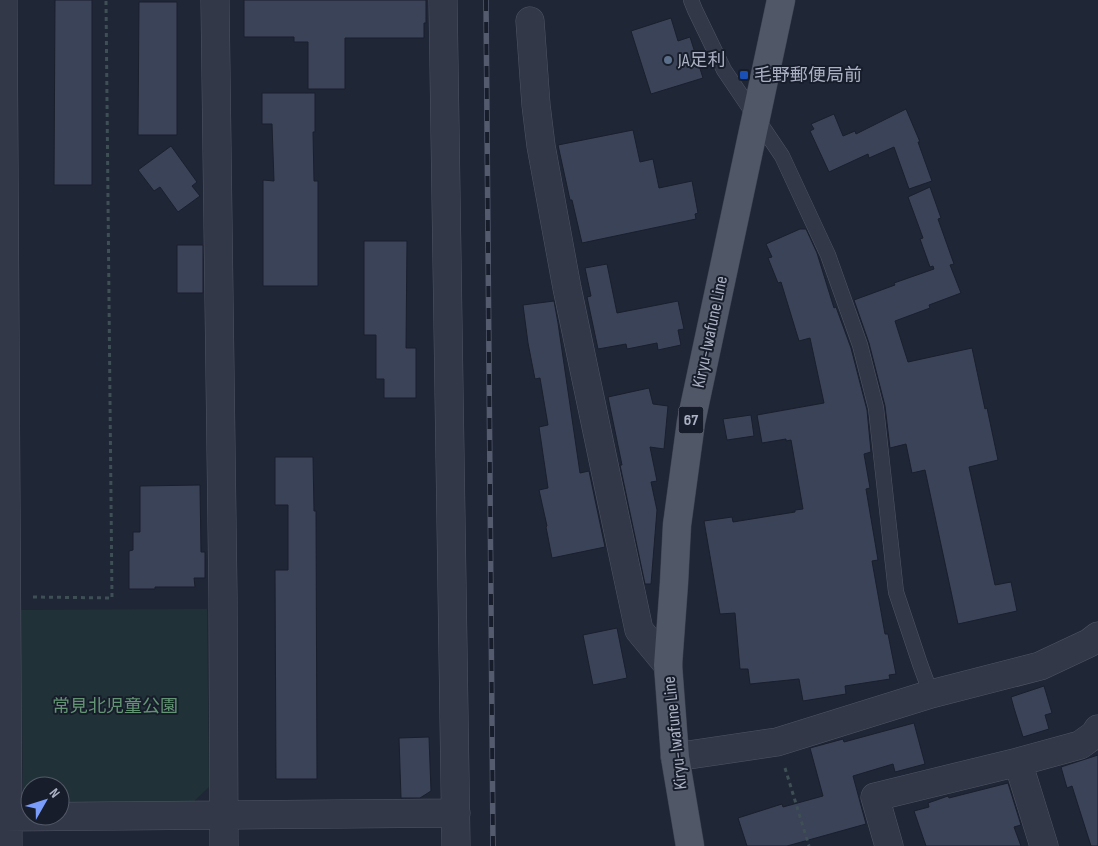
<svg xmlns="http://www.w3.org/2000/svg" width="1098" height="846" viewBox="0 0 1098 846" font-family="'Sofia Sans Condensed','Noto Sans JP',sans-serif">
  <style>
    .green { fill: #203237 }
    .building { fill: #3a4357; stroke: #1a1f2d }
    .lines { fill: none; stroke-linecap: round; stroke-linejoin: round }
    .service-casing { stroke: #505565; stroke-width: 16 }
    .minor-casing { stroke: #505565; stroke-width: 29 }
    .primary-casing { stroke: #3c4150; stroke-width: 29 }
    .path { stroke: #3e4f55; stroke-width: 3; stroke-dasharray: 4 4; stroke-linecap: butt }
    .service { stroke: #323847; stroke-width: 15 }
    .minor { stroke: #323847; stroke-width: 28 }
    .primary { stroke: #505767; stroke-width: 28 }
    .rail-casing { stroke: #545b6e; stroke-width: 5.5 }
    .rail { stroke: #181d2b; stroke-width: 4; stroke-dasharray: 11; stroke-linecap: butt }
    .service-dot { fill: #5c6f8a; stroke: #181d2b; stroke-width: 2 }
    .transit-dot { fill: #1a4fb4; stroke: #181d2b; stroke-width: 2 }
    .labels { text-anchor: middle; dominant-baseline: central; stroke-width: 4; stroke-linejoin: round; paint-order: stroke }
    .shield { fill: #181d2b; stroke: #808596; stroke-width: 1 }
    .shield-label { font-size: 16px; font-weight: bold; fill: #acb2c4 }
    .poi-label { font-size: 18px; fill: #acb2c4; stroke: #181d2b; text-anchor: start }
    .street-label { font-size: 18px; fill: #acb2c4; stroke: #181d2b }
    .park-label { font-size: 18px; fill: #639574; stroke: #181d2b }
  </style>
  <rect width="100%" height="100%" fill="#1f2636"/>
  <path class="green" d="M207,609L209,787L192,803L60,804V786H30V796L23,790L21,610Z"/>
  <path class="building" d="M55,0H92V185H54Z
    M244,0H426V23H424V38H345V89H308V42H294V37H244Z
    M139,2H177V135H138Z
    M671,18L678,41L690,37L703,78L651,94L631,31Z
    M262,93H315V132H313L314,181H318V286H263V180L274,181L272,124H262Z
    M906,109L920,142H918L932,181L909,189L894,147L869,158L868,154L829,172L810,131L814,129L811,124L834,114L843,136L855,131L856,134Z
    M633,130L640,162L653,159L659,188L692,181L698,213L695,214L696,219L582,243L572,200H570L558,145Z
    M171,146L197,182L192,186L200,196L178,212L160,187L154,191L138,170Z
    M930,187L941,218L938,219L954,264L950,265L961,293L929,305L930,308L895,321L908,362L972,348L985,409L987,408L998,460L969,467L995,585L1011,582L1017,611L958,624L925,470L912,473L906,444L890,448L885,406L869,343L854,300L895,285L894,283L934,269L933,266L930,267L920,239L923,238L908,197Z
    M800,229H806L817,253L834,308L836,307L851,348L867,410L871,452L864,454L870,488L866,489L878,560L872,561L885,634H888L896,674L889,675L890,679L845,686L846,694L803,701L799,679L750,684L748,669H740L735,613L720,614L704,521L732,517L733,522L795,512V510L803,509L791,440L786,441V439L762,443L757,415L824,403L810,338L799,341L781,282L778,283L768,258L772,257L766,244Z
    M364,241H407L406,348H416V398H384V379H376V335H364Z
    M177,245H203V293H177Z
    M607,264L617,313L678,301L684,329L678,330L681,345L658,350L657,343L627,349L626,344L598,349L587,297L591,296L585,268Z
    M554,301L558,323L580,473L589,471L605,547L552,558L546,527L547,526L539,490L548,488L539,427L548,425L540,378L535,379L528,343L523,305Z
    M649,388L653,404L668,406L664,449L650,447L657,481L651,482L657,510L651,584H645L620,465H622L608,397Z
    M751,415L754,436L727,440L723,419Z
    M275,457H313L314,511H316L317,779H276L275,570H288V505H275Z
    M200,485L201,552H205V578H194L195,587H155V589H129V551L133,550V532H140V486Z
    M617,628L627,678L593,685L583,635Z
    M1044,686L1052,713L1045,715L1049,729L1023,737L1014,708L1011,697Z
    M914,723L925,764L895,772L893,764L853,776L866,824L787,846H747L738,818L782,804L783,807L823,796L810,748L843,739L844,742Z
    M429,737L431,791L420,798H401L399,738Z
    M1098,755V846H1091L1072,786L1067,788L1061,767Z
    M1008,783L1021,825L1014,827L1021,846H926L914,811L929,807L928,803L948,796L949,798Z"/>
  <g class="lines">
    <defs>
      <path id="service" d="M691,0L695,10L724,70L782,156L828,255L860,345L876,408L896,592L920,664L931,694"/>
      <path id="minor" d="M3,0L8,846
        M215,0L223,597L224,846
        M443,0L456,846
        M530,21L536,105L541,146L567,288L611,498L639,630L668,665
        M675,757L777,742L931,694L1040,666L1089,643L1098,636
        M1018,762L1044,846
        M0,817L456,813
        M889,846L875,797L1018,762L1080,745L1094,735L1098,729"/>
      <path id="primary" d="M690,846L675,757L668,665L674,583L677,525L691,422L781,0"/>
    </defs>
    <use href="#service" class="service-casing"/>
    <use href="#minor" class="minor-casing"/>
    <use href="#primary" class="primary-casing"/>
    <path class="path" d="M33,597L112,598L106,0
      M785,768L809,846"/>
    <use href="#service" class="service"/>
    <use href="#minor" class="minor"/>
    <use href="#primary" class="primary"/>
    <defs>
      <path id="rail" d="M486,0L493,846"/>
    </defs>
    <use href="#rail" class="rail-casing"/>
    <use href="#rail" class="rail"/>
  </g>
  <circle class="service-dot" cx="668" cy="60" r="5"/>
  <rect class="transit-dot" x="739" y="70" width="10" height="10" rx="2.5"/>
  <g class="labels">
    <rect class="shield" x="678.5" y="406.5" width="25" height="27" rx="4"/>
    <g class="shield-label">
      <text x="691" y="420">67</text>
    </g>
    <g class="poi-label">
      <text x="678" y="60">JA足利</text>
      <text x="754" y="75">毛野郵便局前</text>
    </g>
    <g class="street-label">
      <text transform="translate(710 332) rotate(-78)">Kiryu-Iwafune Line</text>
      <text transform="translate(675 733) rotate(-96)">Kiryu-Iwafune Line</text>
    </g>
    <g class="park-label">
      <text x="115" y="706">常見北児童公園</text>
    </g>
  </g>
  <g transform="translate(45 801) rotate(51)"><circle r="24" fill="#181d2b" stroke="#535968"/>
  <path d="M0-4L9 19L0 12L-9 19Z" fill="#7a9dfb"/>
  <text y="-8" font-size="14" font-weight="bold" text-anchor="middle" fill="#acb2c4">N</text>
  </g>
</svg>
